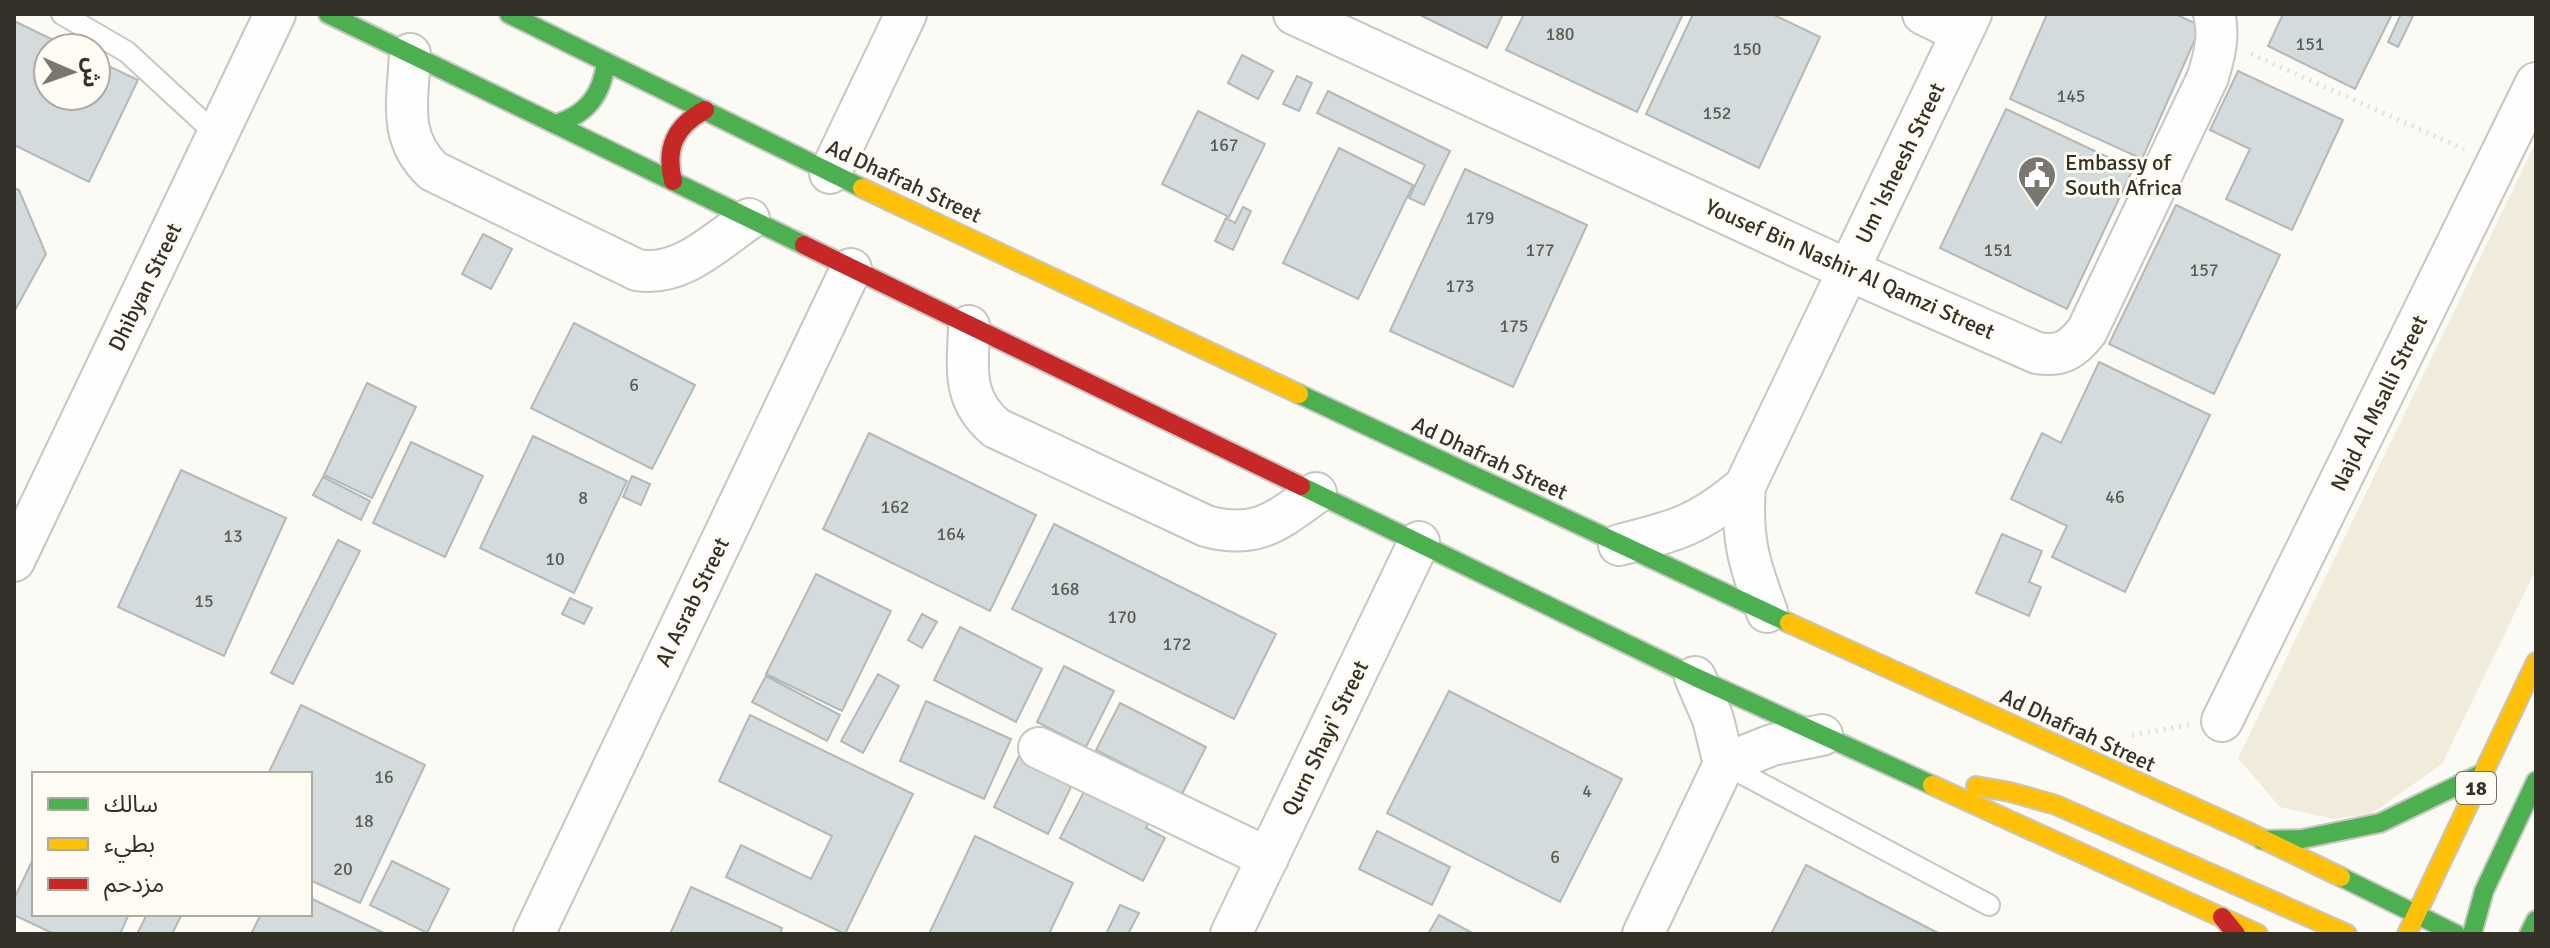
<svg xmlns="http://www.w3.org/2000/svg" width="2550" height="948" viewBox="0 0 2550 948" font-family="Signika,'Noto Sans Arabic',sans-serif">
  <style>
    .green { fill: #f1ebdb }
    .building { fill: #d3dbdc; stroke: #b4b8b7; stroke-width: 2 }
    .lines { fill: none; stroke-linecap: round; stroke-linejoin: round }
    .lane-casing { stroke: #c8c6c0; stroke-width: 24 }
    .street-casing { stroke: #c8c6c0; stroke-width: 44 }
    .fast-casing { stroke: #c8c6c0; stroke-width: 22 }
    .slow-casing { stroke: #c8c6c0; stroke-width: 22 }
    .jam-casing { stroke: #c8c6c0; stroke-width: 22 }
    .path { stroke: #e2e1e0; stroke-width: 5; stroke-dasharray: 2 6; stroke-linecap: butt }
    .lane { stroke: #fefefe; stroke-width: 20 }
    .street { stroke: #fefefe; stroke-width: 40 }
    .fast { stroke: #4caf50; stroke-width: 18 }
    .slow { stroke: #ffc107; stroke-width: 18 }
    .jam { stroke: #c62828; stroke-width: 18 }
    .labels { text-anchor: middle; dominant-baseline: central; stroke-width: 6; stroke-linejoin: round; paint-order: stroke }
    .number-label { font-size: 18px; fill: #5c5c55 }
    .shield { fill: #fefbf2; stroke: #716e65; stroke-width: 2 }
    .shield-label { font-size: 20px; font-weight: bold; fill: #343128 }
    .poi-label { font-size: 22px; fill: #343128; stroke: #fefbf2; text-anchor: start }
    .street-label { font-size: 22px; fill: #343128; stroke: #fefbf2 }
  </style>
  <rect width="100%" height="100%" fill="#fbfaf5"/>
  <path class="green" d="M2536,142V569L2442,764L2371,814L2333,819L2280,807L2238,758Z"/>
  <path class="building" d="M1418,14H1503L1487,48Z
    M1524,14H1683L1637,112L1506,50Z
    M1693,14H1772L1820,37L1759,168L1646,114Z
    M2047,14H2175L2201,26L2142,159L2010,99Z
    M2283,14H2392L2355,89L2268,46Z
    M2401,14L2413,16L2398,47L2388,42Z
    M14,21L70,48H48V96H96V60L138,80L89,182L14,145Z
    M1242,55L1273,71L1258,99L1228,83Z
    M2238,71L2343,120L2292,230L2226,199L2250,149L2210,130Z
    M1297,76L1312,83L1299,111L1283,104Z
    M1328,91L1450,151L1424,205L1409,198L1425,165L1317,113Z
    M2006,109L2133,169L2067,309L1940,248Z
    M1198,111L1265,144L1229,217L1162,184Z
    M1339,148L1413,185L1358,299L1283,263Z
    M1465,169L1587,225L1513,387L1390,331Z
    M14,188L19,190L46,254L14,312Z
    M2176,205L2280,255L2214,394L2109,344Z
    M1243,207L1251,211L1233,250L1215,241L1226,218L1235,223Z
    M483,234L512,249L491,289L462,274Z
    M574,323L695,385L652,469L531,408Z
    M2099,362L2210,415L2125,592L2052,557L2067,526L2011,499L2042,433L2061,443Z
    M367,383L416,407L372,498L324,475Z
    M869,433L1036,515L990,611L823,529Z
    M533,436L627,481L574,593L480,548Z
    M411,442L483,476L445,557L373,523Z
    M181,470L286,518L224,656L118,607Z
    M632,476L650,484L641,505L623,497Z
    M323,477L370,501L361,520L313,495Z
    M1054,524L1276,634L1234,719L1012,609Z
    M2002,534L2042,551L2029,582L2041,587L2029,616L1976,593Z
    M338,540L360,551L293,684L271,673Z
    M816,574L891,611L842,711L766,674Z
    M570,598L592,608L584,624L562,614Z
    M922,614L937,622L922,648L908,640Z
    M960,627L1042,669L1016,722L934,680Z
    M1064,666L1114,691L1086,747L1037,722Z
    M878,674L899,686L863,753L841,741Z
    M766,676L840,715L827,741L752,702Z
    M1449,691L1622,779L1560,902L1387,813Z
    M926,701L1011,739L984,799L900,761Z
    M1120,703L1206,747L1182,794L1096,750Z
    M301,705L425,765L360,903L310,880V774H268Z
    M750,715L913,794L845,934L726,877L741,845L811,879L832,836L719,781Z
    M1022,750L1076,777L1048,834L994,807Z
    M1091,778L1154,811L1146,828L1165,838L1143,881L1060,838Z
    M1377,831L1450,867L1432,905L1359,869Z
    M975,836L1073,883L1049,934H929Z
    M34,857V914H129L120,934H54L14,915V899Z
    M392,861L449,889L427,933L370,905Z
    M1806,865L1940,934H1771Z
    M691,887L782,928L780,934H670Z
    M310,898L386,934H251L261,914H310Z
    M1120,905L1139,913L1128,934H1106Z
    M147,914H182L172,934H137Z
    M1439,915L1474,934H1428Z"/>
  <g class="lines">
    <defs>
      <path id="lane" d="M62,14L127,52L217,135
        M1724,764L1989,905"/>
      <path id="street" d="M1294,14L1848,270L2037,353C2061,357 2072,350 2087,331L2208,77C2214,56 2220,36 2214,14
        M1923,14L1962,33
        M410,54C408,100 397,137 433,171L637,270C680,278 715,242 749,219
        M830,173L906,14
        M969,326C968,368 961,398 996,428L1206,526C1256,540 1277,521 1316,493
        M1619,545C1676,531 1699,525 1745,486
        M14,561L275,14
        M1767,612C1749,564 1741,539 1745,486L1971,14
        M2222,721L2536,83
        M1039,748L1268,858
        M1724,764L1772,745L1822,735
        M534,934L851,269
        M1231,934L1419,542
        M1643,934L1724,764L1713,719L1695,677"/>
      <path id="fast" d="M328,14L804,245
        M509,14L862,188
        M556,124C587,114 602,95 606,62
        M1299,394L1789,623
        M1301,486L1695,677L1932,785
        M2262,840L2302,839L2380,823L2483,773
        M2341,877L2456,934
        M2472,934L2484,891L2536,781
        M2529,934L2536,920"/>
      <path id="slow" d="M862,188L1299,394
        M1789,623L2246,831L2341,877
        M1932,785L2258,934
        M1976,786L2010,792L2056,805L2347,934
        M2407,934L2536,662"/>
      <path id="jam" d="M673,181C665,148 675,126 705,110
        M804,245L1301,486
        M2222,917L2236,934"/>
    </defs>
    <use href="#lane" class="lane-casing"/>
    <use href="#street" class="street-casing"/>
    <use href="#fast" class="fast-casing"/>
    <use href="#slow" class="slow-casing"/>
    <use href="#jam" class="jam-casing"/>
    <path class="path" d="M2251,54L2464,149
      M2132,735L2189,725"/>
    <use href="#lane" class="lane"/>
    <use href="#street" class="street"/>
    <use href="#fast" class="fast"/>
    <use href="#slow" class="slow"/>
    <use href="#jam" class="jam"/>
  </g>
  <defs>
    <symbol id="civic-pin" viewBox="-11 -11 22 30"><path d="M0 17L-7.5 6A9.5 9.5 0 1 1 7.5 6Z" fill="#7a7770" stroke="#fefbf2"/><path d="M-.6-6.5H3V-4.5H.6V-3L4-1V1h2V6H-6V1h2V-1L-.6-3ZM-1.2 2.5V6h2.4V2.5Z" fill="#fff"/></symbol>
  </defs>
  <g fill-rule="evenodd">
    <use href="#civic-pin" x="2015" y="153" width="44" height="60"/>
  </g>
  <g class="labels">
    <g class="number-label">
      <text x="1560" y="34">180</text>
      <text x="2310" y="44">151</text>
      <text x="1747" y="49">150</text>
      <text x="2071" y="96">145</text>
      <text x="1717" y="113">152</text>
      <text x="1224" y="145">167</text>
      <text x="1480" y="218">179</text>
      <text x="1540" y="250">177</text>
      <text x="1998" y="250">151</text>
      <text x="2204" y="270">157</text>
      <text x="1460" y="286">173</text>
      <text x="1514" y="326">175</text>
      <text x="634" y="385">6</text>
      <text x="2115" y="497">46</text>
      <text x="583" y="498">8</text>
      <text x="895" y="507">162</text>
      <text x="951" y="534">164</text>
      <text x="233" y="536">13</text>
      <text x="555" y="559">10</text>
      <text x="1065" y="589">168</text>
      <text x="204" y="601">15</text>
      <text x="1122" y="617">170</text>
      <text x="1177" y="644">172</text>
      <text x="384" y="777">16</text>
      <text x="1587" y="791">4</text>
      <text x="364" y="821">18</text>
      <text x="1555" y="857">6</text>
      <text x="343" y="869">20</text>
    </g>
    <rect class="shield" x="2456" y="772" width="40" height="32" rx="6"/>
    <g class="shield-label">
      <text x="2476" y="788">18</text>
    </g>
    <g class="poi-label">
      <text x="2065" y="162">Embassy of<tspan x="2065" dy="25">South Africa</tspan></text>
    </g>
    <g class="street-label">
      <text transform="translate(1900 163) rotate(-64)">Um 'Isheesh Street</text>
      <text transform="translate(904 181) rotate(25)">Ad Dhafrah Street</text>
      <text transform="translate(1850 269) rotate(24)">Yousef Bin Nashir Al Qamzi Street</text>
      <text transform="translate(145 287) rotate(-64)">Dhibyan Street</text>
      <text transform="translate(2379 403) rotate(-64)">Najd Al Msalli Street</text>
      <text transform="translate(1490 458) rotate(25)">Ad Dhafrah Street</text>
      <text transform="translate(692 602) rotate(-64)">Al Asrab Street</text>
      <text transform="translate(2078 730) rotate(25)">Ad Dhafrah Street</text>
      <text transform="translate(1325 738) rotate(-64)">Qurn Shayi' Street</text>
    </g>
  </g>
  <rect width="2550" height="948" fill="none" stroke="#343128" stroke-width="32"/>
  <rect x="32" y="772" width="280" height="144" fill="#fefbf2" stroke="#adaaa1" stroke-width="2"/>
  <rect x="48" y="798" width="40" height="12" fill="#4caf50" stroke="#adaaa1" stroke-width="2"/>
  <text x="104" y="812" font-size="24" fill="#343128">سالك</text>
  <rect x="48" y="838" width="40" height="12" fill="#ffc107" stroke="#adaaa1" stroke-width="2"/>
  <text x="104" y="852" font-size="24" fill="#343128">بطيء</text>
  <rect x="48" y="878" width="40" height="12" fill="#c62828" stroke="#adaaa1" stroke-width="2"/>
  <text x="104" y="892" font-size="24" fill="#343128">مزدحم</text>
  <g transform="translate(72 72) rotate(92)"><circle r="38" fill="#fefbf2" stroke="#adaaa1" stroke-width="2"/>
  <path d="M0-6L14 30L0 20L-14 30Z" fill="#7a7770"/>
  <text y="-12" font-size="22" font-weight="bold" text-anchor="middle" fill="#343128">ش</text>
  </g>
</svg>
